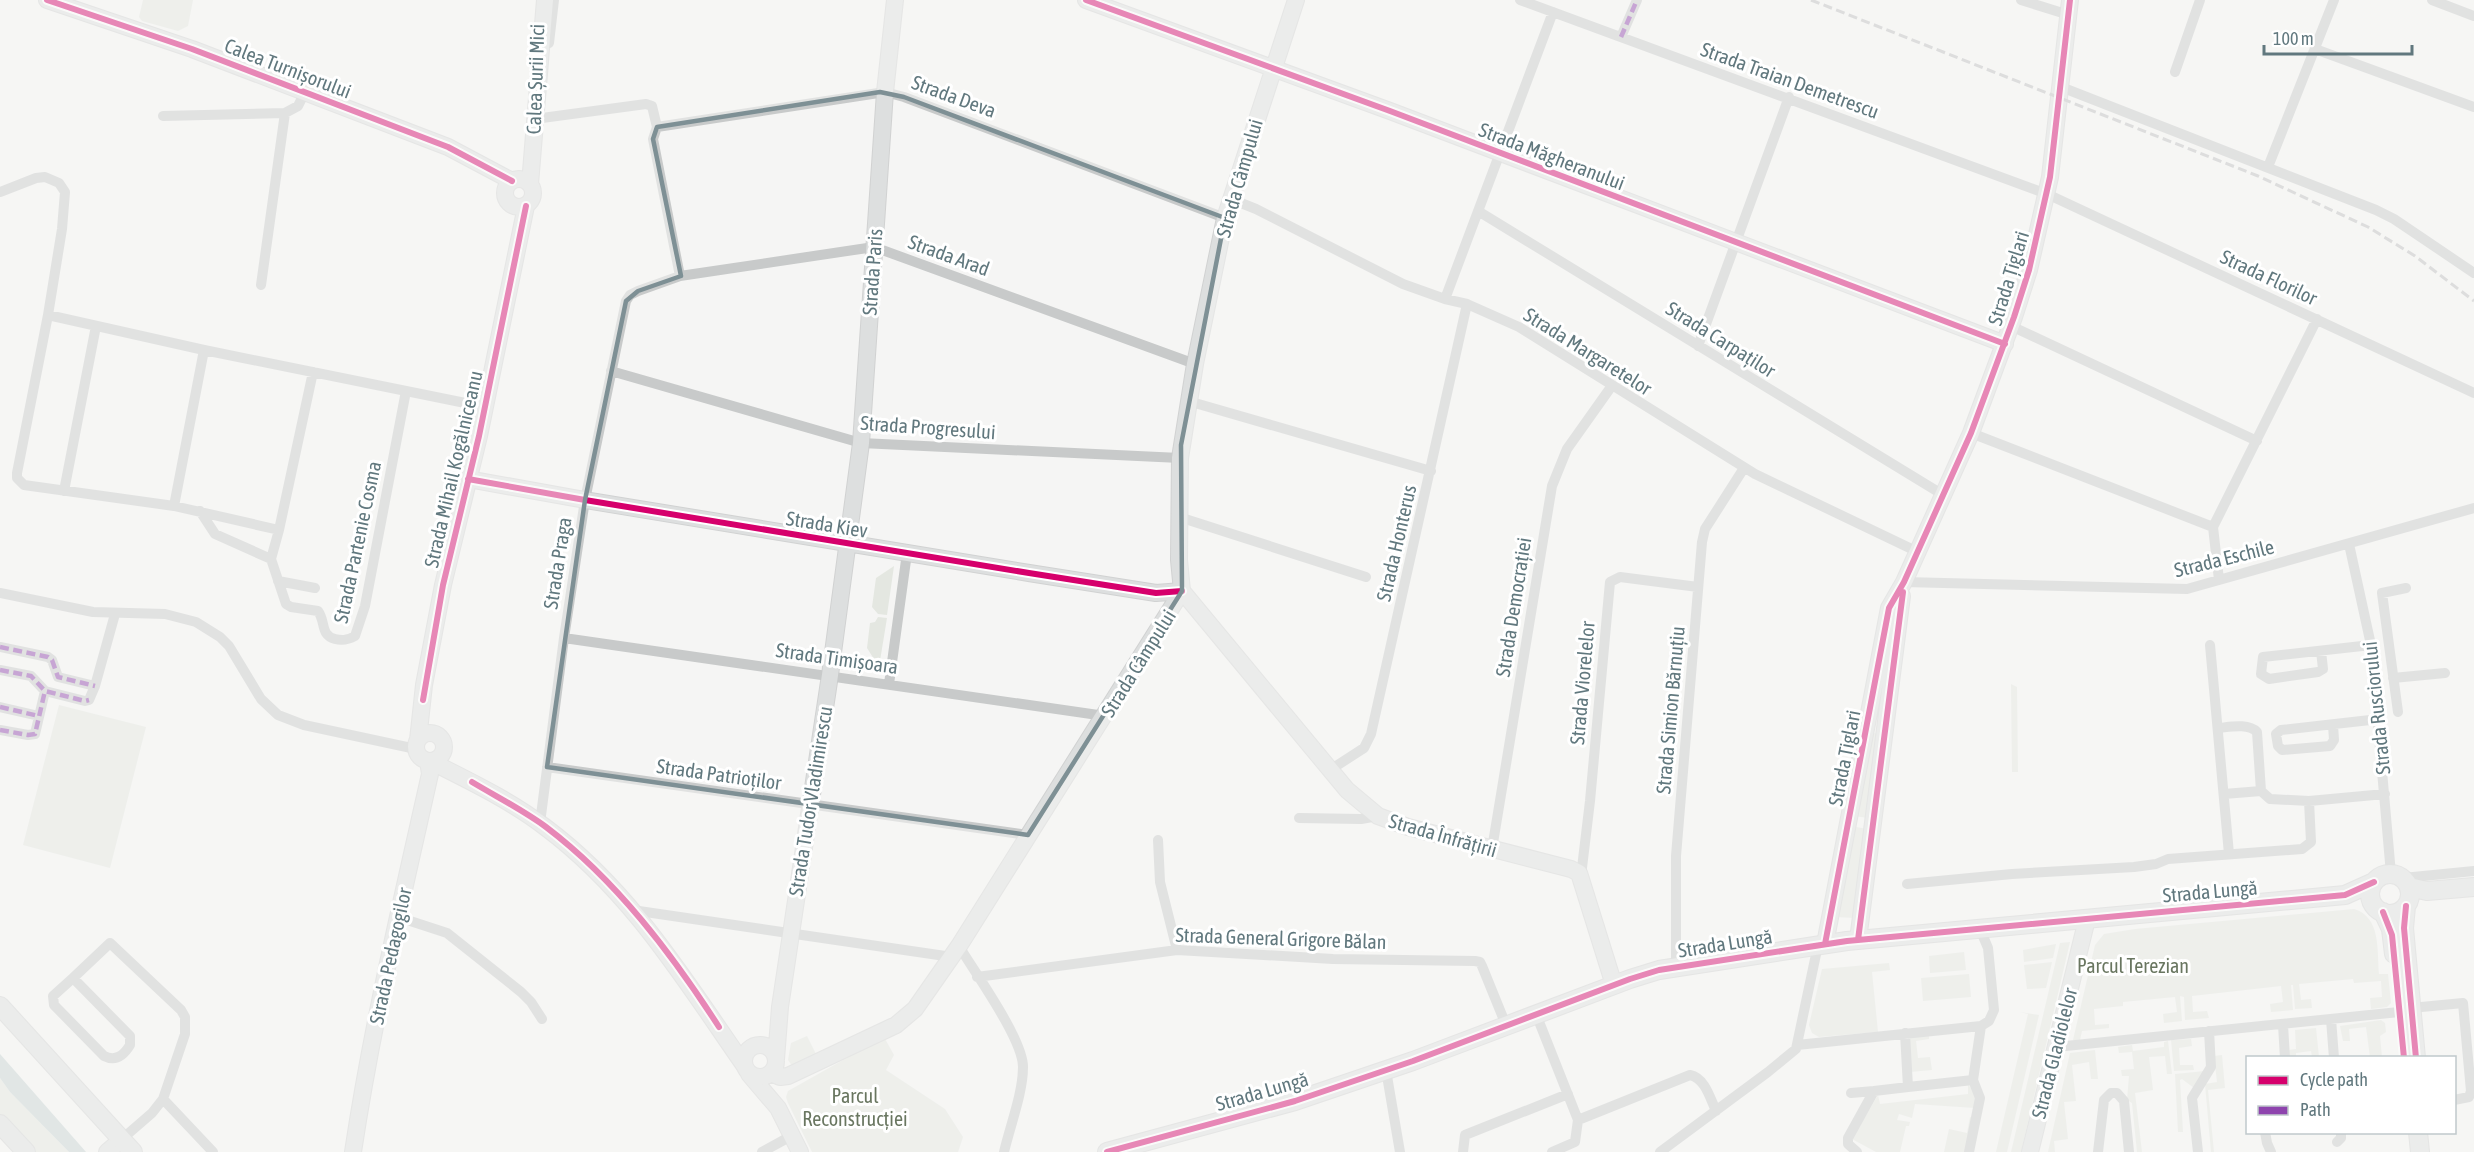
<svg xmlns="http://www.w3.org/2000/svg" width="2474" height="1152" viewBox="0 0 2474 1152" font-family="'Asap Condensed',sans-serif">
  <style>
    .green { fill: #e4e7e1 }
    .water { fill: #c7d3d3 }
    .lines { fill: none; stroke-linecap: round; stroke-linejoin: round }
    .secondary-casing { stroke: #d1d2d2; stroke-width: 18 }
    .primary-casing { stroke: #d0d1d1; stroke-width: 20 }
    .street { stroke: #c8caca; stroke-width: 10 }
    .secondary { stroke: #dddfdf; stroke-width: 16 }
    .primary { stroke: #dddfdf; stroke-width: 18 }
    .rail { stroke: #bebfc0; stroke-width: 3; stroke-dasharray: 9 4.5; stroke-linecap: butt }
    .quiet { stroke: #8e44ad; stroke-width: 4.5; stroke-dasharray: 9 4.5; stroke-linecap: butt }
    .cycleway-casing { stroke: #fff; stroke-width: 10 }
    .cycleway { stroke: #d6006c; stroke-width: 6 }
    .marked { fill: none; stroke: #7e9095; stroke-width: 4.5; stroke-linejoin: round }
    .labels { text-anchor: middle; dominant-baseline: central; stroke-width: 6; stroke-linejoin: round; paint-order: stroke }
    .street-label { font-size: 20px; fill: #61787e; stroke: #fff }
    .park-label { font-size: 20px; fill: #697660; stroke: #fff }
  </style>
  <rect width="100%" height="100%" fill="#f5f5f4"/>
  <path class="green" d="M143,0H193L188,26L178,31L142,21L139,17Z
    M894,566L887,615L878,614L872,607L876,578Z
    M878,617L887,618L879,667L867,648L870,623L875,622Z
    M2011,684L2017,687L2018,772H2012Z
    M59,705L146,727L110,868L23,845Z
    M1868,732L1880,734L1869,818L1853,816Z
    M1851,826L1867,829L1855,918L1835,917Z
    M2354,909C2381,917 2377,950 2379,974H2388L2391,1003L2387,1007L2371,1009L2370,998L2382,997L2381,981L2354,983L2353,979L2299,984L2301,1000L2311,999L2312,1008L2295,1009L2293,985H2291L2293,1010L2271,1012L2270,1004L2283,1002L2281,986L2192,996L2193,1012L2207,1011L2209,1018L2185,1020L2184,997L2180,996L2182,1021L2164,1023L2163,1014L2177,1012L2175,997L2123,1002V1006L2094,1009L2095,1025L2109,1024V1028L2082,1031L2080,1040H2073L2095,945L2104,934L2135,929Z
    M2070,942L2021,1152H2011L2060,943Z
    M2056,944L2053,958L2024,962L2023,950Z
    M1964,952L1966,970L1930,973L1929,956Z
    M2052,962L2046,988L2027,989L2024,965Z
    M1889,963L1890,970L1872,972L1878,1032L1819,1037L1812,1033L1809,1025L1822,969Z
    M1969,974L1971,997L1923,1001L1921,978Z
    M2020,1012L2039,1015L2007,1152H1996L2028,1014Z
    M2381,1020L2385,1023L2386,1032L2380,1036L2382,1057H2370L2366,1027L2349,1029L2350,1041H2343L2340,1026Z
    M2316,1028L2319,1057H2312L2311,1051L2296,1053V1057H2288V1050L2296,1049L2295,1030Z
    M1929,1035V1039L1916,1041L1918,1058L1930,1057L1932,1070L1910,1072L1908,1038Z
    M807,1036L818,1058L793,1067L788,1060L791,1043Z
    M884,1037L894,1055L886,1070L945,1109L963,1137L958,1152H812L788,1103L786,1097L788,1091Z
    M2191,1039L2192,1046L2179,1048L2180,1065H2193L2194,1070L2174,1071L2171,1040Z
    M2168,1041L2172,1074H2167L2165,1056L2149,1057L2153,1090L2135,1093L2142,1152H2137L2132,1103L2127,1100L2129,1076H2122L2121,1070L2134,1069L2132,1052L2119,1053L2118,1047L2132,1045L2133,1051L2164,1047V1042Z
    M2095,1050L2098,1079H2091L2089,1062L2072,1065L2076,1101L2064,1102L2068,1139L2054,1141L2055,1152H2048L2070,1053Z
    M2222,1055L2225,1088L2208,1090L2214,1152H2211L2205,1084L2217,1082L2214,1056Z
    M2205,1071L2194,1088L2182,1079L2180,1080L2183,1132H2178L2175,1074Z
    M0,1078L10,1092L69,1152H27L0,1123Z
    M1968,1085L1976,1092L1975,1108L1915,1104L1912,1118L1899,1114L1897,1120L1910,1122L1909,1126H1906L1900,1152H1876L1852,1139L1878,1095L1880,1104L1968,1094Z
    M1970,1117L1973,1118L1965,1152H1944L1949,1129L1967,1133Z"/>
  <path class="water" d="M0,1054L86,1152H69L10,1092L0,1078Z"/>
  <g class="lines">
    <defs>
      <path id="secondary" d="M47,0L192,49L448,147L512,181
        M1086,0L1390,111L2005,344
        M505 193a14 14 0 1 1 28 0a14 14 0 1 1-28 0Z
        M530,184L545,0
        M468,479L585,500L1029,573L1156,593L1182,591L1347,790L1378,816L1408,827L1571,869L1579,873L1614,985
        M416 747a14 14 0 1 1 28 0a14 14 0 1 1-28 0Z
        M418,740L424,685L443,585L479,436L526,206
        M430,761C469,781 510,800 545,827C631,891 684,979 744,1065
        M1858,940L1902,596
        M1825,944L1889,608L1904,582L1971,433L2014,317L2029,270L2050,177L2070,0
        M744 1061a16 16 0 1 1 32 0a16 16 0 1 1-32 0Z
        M776,1059L780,1007L830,675L861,443L885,92L895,0
        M771,1073L780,1077L788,1076L896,1025L915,1009L959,946L1182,591L1179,560L1180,458L1195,364L1225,218L1296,0
        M749,1074L778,1108L800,1152
        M107,1152L122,1139
        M353,1152C372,1025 402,899 430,774L428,761
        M2030,1152L2087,919"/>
      <path id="primary" d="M2370 894a20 20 0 1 1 40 0a20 20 0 1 1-40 0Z
        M2409,887L2427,891L2474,887
        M2406,906L2404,928L2416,1058
        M2383,912L2391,929L2394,954
        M0,1006L133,1152
        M0,1124L26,1152
        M2418,1132L2420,1152
        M1107,1152L1295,1101L1413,1061L1630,979L1659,970L1847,941L2345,895L2374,882"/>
    </defs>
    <use href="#secondary" class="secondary-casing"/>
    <use href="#primary" class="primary-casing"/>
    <path class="street" d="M1520,0L2047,194L2474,393
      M2021,0L2069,15
      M2432,0L2474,16
      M1621,37L1637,0
      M549,43L554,0
      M2315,49L2474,107
      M2175,72L2200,0
      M2061,87L2376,210L2394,219L2474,273
      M163,116L285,113L298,106L305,92
      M542,118L646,104L652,106L657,127L653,139L680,276
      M657,127L885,92L904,97L1225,218
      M2268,167L2334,0
      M0,192L36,178L45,177L59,183L65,192L62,229L48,315L17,473V478L24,485L174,506L204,350
      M1231,199L1256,209L1403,284L1445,299L1467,304L1519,327L1755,474L1918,552
      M1478,211L1945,496
      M261,285L285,113
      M1445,299L1553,12
      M48,315L204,350L485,407
      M2011,326L2257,441
      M1698,346L1789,97
      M611,371L861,443L1180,458
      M1188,401L1431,471
      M1971,433L2213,527
      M64,491L96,326
      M174,506L279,530L313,372
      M200,511L215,534L271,559L286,604L291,607L318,611C326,622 320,635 335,639C343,641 348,640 355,636L365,606L406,391
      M1179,517L1366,577
      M2349,544L2371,645L2391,874
      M271,559L279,530
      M2219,580L2213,527L2317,319
      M278,581L315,588
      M1904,582L2187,589L2474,508
      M0,593L93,612L165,614L196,622L220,637L229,646L261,699L278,715L304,725L416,749
      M564,638L1105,716
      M2210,645L2229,854
      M0,647L48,657L52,660L58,677L95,686
      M2321,651L2323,669L2318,672L2269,679L2261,674L2263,657L2371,645
      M0,670L31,676L45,691L85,701L89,700L95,686L115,614
      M2393,678L2445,673
      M889,684L907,553
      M0,707L39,716
      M2398,712L2382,593L2406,588
      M2333,725L2334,740L2330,746L2282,750L2278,746L2276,734L2281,730L2379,719
      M2218,728C2230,727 2248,723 2257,732L2261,791L2270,799L2309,801L2385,794
      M0,730L28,735L35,734L45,691
      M547,767L1028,835
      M1330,770L1364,748L1371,734L1467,304
      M2224,794L2261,791
      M1299,818L1361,819L1378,816
      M540,823L564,638L585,500L626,301L630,295L638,291L680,276L874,247L1195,364
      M1158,840L1160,882L1177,950
      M1492,849L1552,486L1567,449L1611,387
      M1581,876L1590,801L1610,582L1620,577L1698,587
      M2403,878L2474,871
      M1907,884L2012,874L2134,867L2156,864L2168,859L2302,849L2311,842L2309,801
      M632,910L952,957
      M398,917L447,933L521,992L531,1002L542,1019
      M959,946C975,973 1023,1039 1023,1067C1023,1093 1010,1126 1004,1152
      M1676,967V856L1702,542L1705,529L1744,468
      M977,977L1177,950L1333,959L1475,961L1480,962L1482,966L1506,1025
      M73,978L110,943L181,1010L185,1017V1034L163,1099L152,1113L122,1139
      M73,978L130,1036V1045C124,1055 116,1062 104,1056L54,1005L53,996Z
      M2411,1008L2463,1003L2471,1091L2469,1097L2454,1100
      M1536,1014L1578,1120
      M2331,1019L2334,1058
      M2283,1025L2285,1058
      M1905,1033L1908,1087L1973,1080
      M1797,1045L1981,1026
      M2056,1047L2399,1012
      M1386,1070L1400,1152
      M1973,1080L1981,1026L1989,1021L1994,1010L1988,948L1980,929
      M1851,1093L1874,1091
      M163,1099L213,1152
      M2265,1132L2267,1143L2271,1152
      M2337,1142L2341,1138V1132
      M762,1152L793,1135
      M1463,1152L1465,1135L1568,1094
      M1552,1152L1575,1142L1578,1120L1690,1075C1705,1078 1710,1098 1716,1111
      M1660,1152L1768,1072L1796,1049L1818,945
      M1857,1152L1848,1144V1138L1874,1091L1908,1087
      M1969,1152L1980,1098L1973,1080
      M2098,1152L2104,1100L2111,1093H2117L2124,1101L2129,1152
      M2198,1152L2192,1098L2211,1067L2209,1031"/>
    <use href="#secondary" class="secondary"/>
    <use href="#primary" class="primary"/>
    <path class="rail" d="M1811,0L2258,176L2368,227L2415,256L2474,301"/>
    <path class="quiet" d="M1621,37L1637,0
      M0,647L48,657L52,660L58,677L95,686
      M0,670L31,676L45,691L85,701L89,700
      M0,707L39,716
      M0,730L28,735L35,734L45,691"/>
    <defs>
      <path id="cycleway" d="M47,0L192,49L448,147L512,181
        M1086,0L1390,111L2005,344
        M468,479L585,500L1029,573L1156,593L1182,591
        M423,700L443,585L479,436L526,206
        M472,782C497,797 523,810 546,827C616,880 672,954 719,1027
        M2406,906L2404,928L2416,1058
        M2383,912L2392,935L2404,1058
        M1858,940L1903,592
        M1825,944L1889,608L1904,582L1971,433L2014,317L2029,270L2050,177L2070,0
        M1107,1152L1295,1101L1413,1061L1630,979L1659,970L1847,941L2345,895L2374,882"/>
    </defs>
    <use href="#cycleway" class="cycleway-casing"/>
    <use href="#cycleway" class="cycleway"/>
  </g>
  <path d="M0 0H2474V1152H0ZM880,92L904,97L1225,218L1181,445L1182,591L1028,835L547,767L585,500L626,301L638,291L681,276L653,139L657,127Z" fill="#f5f5f4" fill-opacity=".55" fill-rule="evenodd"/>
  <path class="marked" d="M880,92L904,97L1225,218L1181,445L1182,591L1028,835L547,767L585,500L626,301L638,291L681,276L653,139L657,127Z"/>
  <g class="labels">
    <g class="street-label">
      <text transform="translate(288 68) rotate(21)">Calea Turnișorului</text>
      <text transform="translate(535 79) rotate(-88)">Calea Șurii Mici</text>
      <text transform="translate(1790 80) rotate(20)">Strada Traian Demetrescu</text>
      <text transform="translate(954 96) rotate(20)">Strada Deva</text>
      <text transform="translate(1552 156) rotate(21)">Strada Măgheranului</text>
      <text transform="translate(1239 178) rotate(-74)">Strada Câmpului</text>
      <text transform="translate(949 255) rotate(20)">Strada Arad</text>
      <text transform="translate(872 272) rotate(-86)">Strada Paris</text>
      <text transform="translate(2269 277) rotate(25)">Strada Florilor</text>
      <text transform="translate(2008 278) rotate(-73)">Strada Țiglari</text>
      <text transform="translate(1721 339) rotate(32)">Strada Carpaților</text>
      <text transform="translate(1588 351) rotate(32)">Strada Margaretelor</text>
      <text transform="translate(928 427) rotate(4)">Strada Progresului</text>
      <text transform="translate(453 469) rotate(-77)">Strada Mihail Kogălniceanu</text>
      <text transform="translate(827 524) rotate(9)">Strada Kiev</text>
      <text transform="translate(357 542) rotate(-78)">Strada Partenie Cosma</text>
      <text transform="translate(1396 543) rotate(-77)">Strada Honterus</text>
      <text transform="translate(2224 558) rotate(-14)">Strada Eschile</text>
      <text transform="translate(557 563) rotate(-81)">Strada Praga</text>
      <text transform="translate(1513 607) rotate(-81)">Strada Democrației</text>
      <text transform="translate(837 658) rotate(8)">Strada Timișoara</text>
      <text transform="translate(1138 663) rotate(-58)">Strada Câmpului</text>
      <text transform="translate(1582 683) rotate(-85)">Strada Viorelelor</text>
      <text transform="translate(2376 708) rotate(-96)">Strada Rusciorului</text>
      <text transform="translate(1670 710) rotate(-85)">Strada Simion Bărnuțiu</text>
      <text transform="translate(1844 758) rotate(-79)">Strada Țiglari</text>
      <text transform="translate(719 774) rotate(8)">Strada Patrioților</text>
      <text transform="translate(810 801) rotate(-81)">Strada Tudor Vladimirescu</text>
      <text transform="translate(1443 835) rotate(16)">Strada Înfrățirii</text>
      <text transform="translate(2210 891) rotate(-5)">Strada Lungă</text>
      <text transform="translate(1281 938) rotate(2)">Strada General Grigore Bălan</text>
      <text transform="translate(1725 943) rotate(-9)">Strada Lungă</text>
      <text transform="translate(390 956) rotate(-78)">Strada Pedagogilor</text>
      <text transform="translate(2054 1053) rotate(-76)">Strada Gladiolelor</text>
      <text transform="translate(1262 1091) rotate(-16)">Strada Lungă</text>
    </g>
    <g class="park-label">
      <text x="2133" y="965">Parcul Terezian</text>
      <text x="855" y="1095">Parcul<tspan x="855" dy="23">Reconstrucției</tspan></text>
    </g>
  </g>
  <rect x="2246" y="1056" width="210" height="78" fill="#ffffff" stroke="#c0c9cb" stroke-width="1.5"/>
  <rect x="2258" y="1076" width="30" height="9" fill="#d6006c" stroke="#c0c9cb" stroke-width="1.5"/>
  <text x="2300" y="1086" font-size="18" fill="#61787e">Cycle path</text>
  <rect x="2258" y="1106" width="30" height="9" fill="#8e44ad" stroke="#c0c9cb" stroke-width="1.5"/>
  <text x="2300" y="1116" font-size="18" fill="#61787e">Path</text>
  <path d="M2264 45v9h148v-9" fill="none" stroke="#61787e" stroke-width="3"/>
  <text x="2273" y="45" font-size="18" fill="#61787e" stroke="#ffffff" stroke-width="4.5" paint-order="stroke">100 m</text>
</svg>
